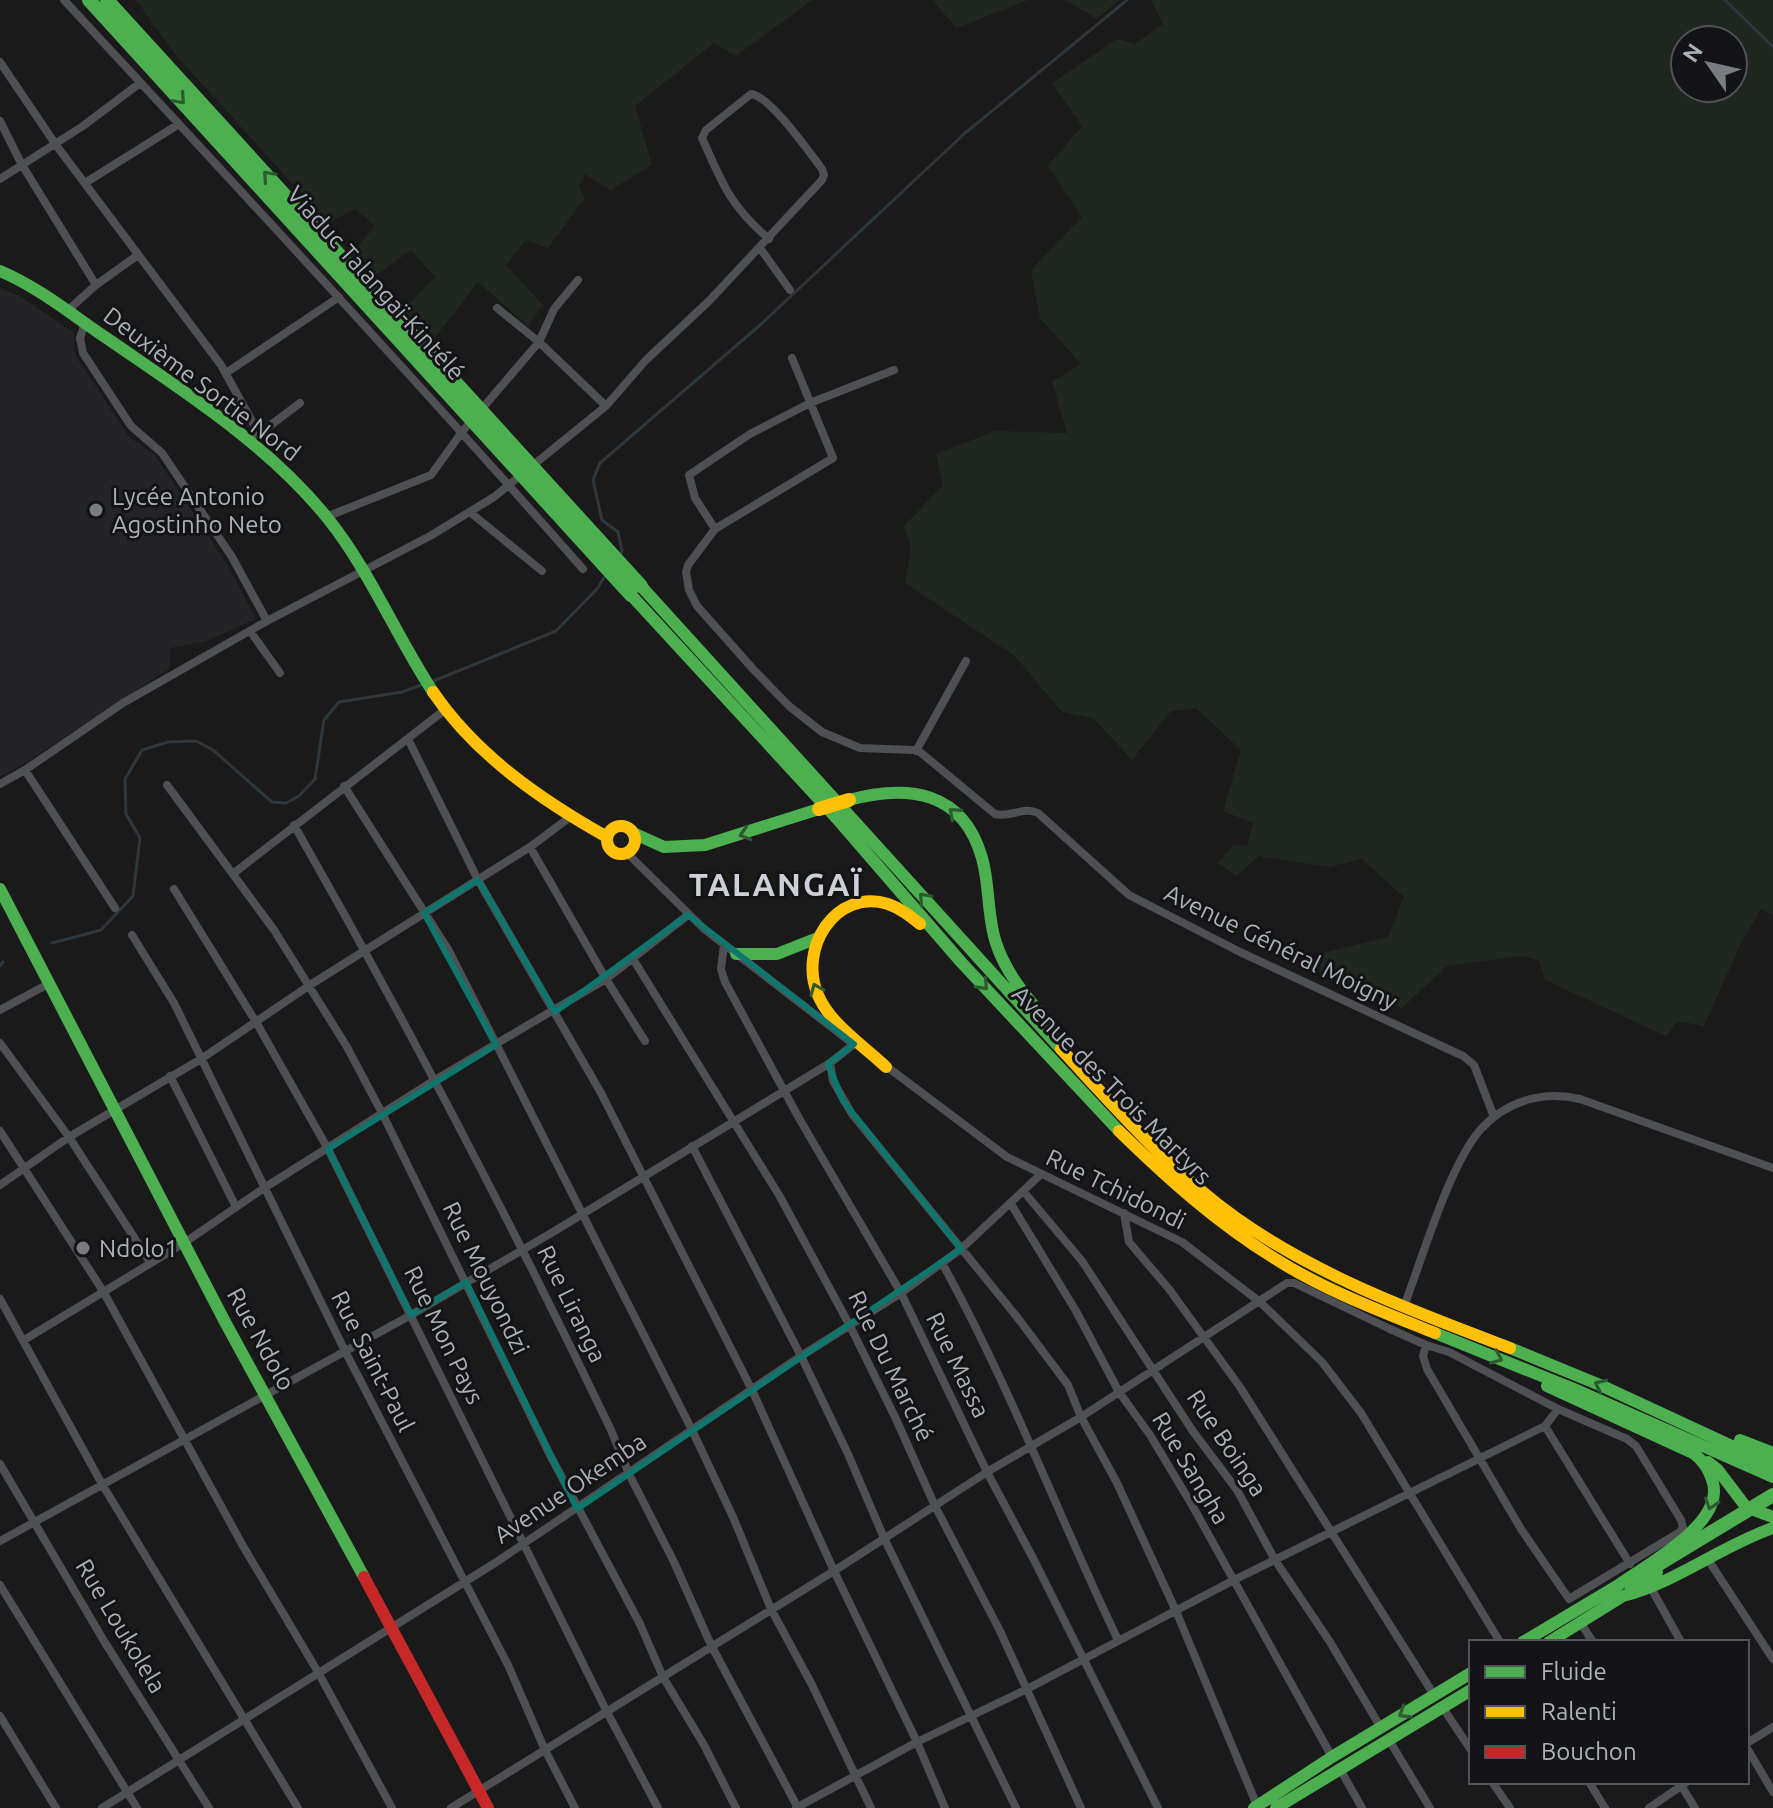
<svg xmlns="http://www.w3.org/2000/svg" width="1773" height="1808" viewBox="0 0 1773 1808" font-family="Ubuntu,sans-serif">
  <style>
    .built { fill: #242426 }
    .green { fill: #202720; fill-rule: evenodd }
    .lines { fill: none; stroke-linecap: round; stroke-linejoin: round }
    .stream { stroke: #2d373c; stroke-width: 3 }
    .street { stroke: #4e5053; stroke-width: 8 }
    .fast { stroke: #4caf50; stroke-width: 12 }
    .slow { stroke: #ffc107; stroke-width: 12 }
    .jam { stroke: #c62828; stroke-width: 12 }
    .fast-bridge { stroke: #4caf50; stroke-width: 14 }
    .slow-bridge { stroke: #ffc107; stroke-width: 14 }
    .oneway { stroke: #2d5a30 }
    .marked { fill: none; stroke: #0f766e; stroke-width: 6; stroke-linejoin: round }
    .poi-dot { fill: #797d82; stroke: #141416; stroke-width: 3 }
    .labels { text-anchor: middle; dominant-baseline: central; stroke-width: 6; stroke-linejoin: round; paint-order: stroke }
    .street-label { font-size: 24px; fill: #acb2ba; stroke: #141416 }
    .poi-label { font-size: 24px; fill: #acb2ba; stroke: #141416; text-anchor: start }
    .district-label { font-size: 32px; font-weight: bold; letter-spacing: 2px; fill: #cdd1d7; stroke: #141416 }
  </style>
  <rect width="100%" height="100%" fill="#1a1a1a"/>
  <path class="built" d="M0,288L23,298L74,333L75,355L129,437L155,455L227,565L256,619L207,641L171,648L169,669L25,763L0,777Z"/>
  <path class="green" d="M136,0H812L736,56L714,43L635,106L652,165L611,190L584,174L579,187L585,198L548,248L526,240L506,265L543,305L528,326L478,282L433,340L403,310L435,277L411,250L375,276L352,253L375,226L355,209L328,223L174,53Z
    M932,0H1028L957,28Z
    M1066,0H1119L1097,19Z
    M1151,0H1773V916L1761,909L1741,943L1704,1026L1678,1021L1666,1036L1545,980L1539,960L1522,956L1447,966L1402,1008L1319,974L1323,953L1388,937L1404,897L1362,859L1329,867L1259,856L1237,876L1218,863L1233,845L1247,846L1253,823L1223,811L1241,750L1196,708L1171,711L1132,760L1093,718L1062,712L1015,656L905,583L911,548L904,526L943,485L936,454L995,431L1067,433L1052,382L1081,364L1040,318L1031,270L1082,217L1048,166L1082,126L1052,83L1117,39L1135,44L1163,24ZM1685,40H1733V88H1685Z"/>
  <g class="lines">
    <path class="stream" d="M1725,0L1773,47
      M621,554L622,551L618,532L602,520L593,480L600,463L759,326L964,134L1127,0
      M431,682L556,631L597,589L607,573
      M52,943L101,930L133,896L140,838L126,814L125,779L142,750L168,742L196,741L213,750L272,802L286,803L299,796L315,779L324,720L339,702L402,692L424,684
      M0,966L3,962"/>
    <path class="street" d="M64,0C238,188 413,376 583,569
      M0,62L56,145L221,365L259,434L250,443
      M0,121L22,165L96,285
      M0,179L83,126L140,83
      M85,183L179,124
      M760,248L790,290
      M497,308L539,342L606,406
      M67,311L96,285L138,255
      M85,323L80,338L83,353L131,426L162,453L232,557L267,621
      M792,358L833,458L715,529L688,565L686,572L689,590L697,606L753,669L789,706L822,732L860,748L913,750L920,752L995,814C1011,818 1023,806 1038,813L1129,895L1240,952L1463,1056L1474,1065L1494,1117
      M226,373L339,297
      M259,434L300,403
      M471,513L542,571
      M326,517L431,475L462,432L539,342L554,309L578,280
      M715,529L695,498L689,475L750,434L810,403L894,370
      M250,631L280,673
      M409,741L478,880L601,1093L752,1390L834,1571L917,1742L945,1808
      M916,751L966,661
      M25,770L115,908
      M0,784L25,770L123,703L267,621L430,536L494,497L606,406L646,360L709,301L822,180L824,175L822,169C809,152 770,96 751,94L706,130L702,138C723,184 729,205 769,239
      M167,785L274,930L347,1047L383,1115L550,1455L640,1624L663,1677L704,1745L736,1808
      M344,786L449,951L692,1430L733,1517L771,1609L812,1685L871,1808
      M294,825C407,1023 512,1224 611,1430L629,1474L674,1562L711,1645L798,1808
      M530,847L606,979L645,1041
      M626,852L703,928L848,1040
      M234,873L446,709
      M174,889L256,1022L328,1149L607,1712L658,1808
      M132,935L174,1003L345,1351L508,1665L545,1750L575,1808
      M724,945L721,969L725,982L800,1120L901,1293L987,1472L1034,1560L1158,1808
      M633,959L779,1195L850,1326L895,1417L935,1506L1000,1631L1081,1808
      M0,1010L50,983
      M0,1043L69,1137L150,1262
      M830,1063L833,1081L852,1114L1017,1317L1068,1385L1081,1417L1117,1483L1176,1611L1258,1808
      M886,1066L1007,1157L1182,1242L1260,1302L1322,1362L1361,1413L1500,1642
      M170,1076L236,1207
      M0,1131L103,1291L243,1546L318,1672L392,1808
      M692,1146L801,1356L848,1454L884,1538L1016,1808
      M0,1185L69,1137L201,1059L310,985L530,847L570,817
      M1024,1192L1082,1261L1192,1430L1237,1490L1275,1560L1330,1642L1381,1728
      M1011,1204L1076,1311L1119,1392L1150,1435L1192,1505L1332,1757
      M1124,1213L1129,1242L1169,1289L1240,1387L1434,1695
      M942,1263C1009,1384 1058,1515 1118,1640
      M0,1299L102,1484L298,1808
      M1404,1306C1423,1257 1448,1168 1480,1130C1506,1101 1543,1090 1580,1099L1773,1168
      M24,1340L184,1243L264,1188L435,1080L606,979L688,915
      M1545,1426L1630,1564
      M0,1464L104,1641L209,1808
      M0,1541L411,1315L553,1232L830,1063L854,1044
      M1707,1558L1773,1659
      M0,1585L137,1808
      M1651,1588L1681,1642
      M1580,1622L1593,1642
      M1443,1708L1471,1750
      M0,1716L56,1808
      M1389,1740L1430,1808
      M1747,1743L1773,1727
      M1747,1748L1773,1792
      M1340,1769L1362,1808
      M1492,1782L1510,1808
      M1589,1782L1605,1808
      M1679,1782L1695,1808
      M102,1808L495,1563L801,1356L901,1293L961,1249L1040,1175
      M451,1808L834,1571L987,1472L1081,1417L1287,1283H1294L1390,1329L1426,1345L1449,1352L1558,1409L1627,1439L1636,1446L1681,1520L1683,1527L1680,1532L1569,1599L1521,1529L1427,1369L1423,1356L1426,1345
      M796,1808L917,1742L1027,1689L1234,1580L1545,1426L1558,1409
      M1649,1808L1687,1782"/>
    <path class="fast" d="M0,271C40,288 72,315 108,339C186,393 269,445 329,520C371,573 396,636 433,692
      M641,586L1061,1049
      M631,595L839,821L961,962L1119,1131
      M849,800C909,784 963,791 982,858C990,886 987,916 996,943C1007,977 1032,1003 1054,1030
      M633,833L664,847L705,845L819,809
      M0,889L224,1320L364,1577
      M736,954H777L815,939
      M1435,1333L1574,1389L1773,1477
      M1510,1348L1600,1385L1773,1465
      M1547,1386L1693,1453C1704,1461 1709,1470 1713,1483C1724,1524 1646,1565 1617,1586
      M1740,1440L1773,1453
      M1708,1462L1718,1470L1746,1507L1773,1517
      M1630,1591L1657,1572
      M1623,1596C1677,1582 1721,1546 1773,1528
      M1523,1642L1617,1586
      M1549,1642L1623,1596
      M1254,1808L1332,1757L1471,1673
      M1276,1808L1471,1690"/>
    <path class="slow" d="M433,692C476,755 541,800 607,837
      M607 840a14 14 0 1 1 28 0a14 14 0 1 1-28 0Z
      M1061,1049C1116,1108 1170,1171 1236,1218C1319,1277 1415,1312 1510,1348
      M886,1067C864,1046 830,1024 818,995C798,949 835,888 888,904C900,908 910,916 920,924
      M1119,1131C1167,1178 1216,1222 1274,1258C1324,1290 1380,1311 1435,1333"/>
    <path class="jam" d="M364,1577L488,1808"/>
    <path class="fast-bridge" d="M89,0L631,595
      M107,0L641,586
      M1654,1567L1773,1495"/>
    <path class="slow-bridge" d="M819,809L849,800"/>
  </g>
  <defs><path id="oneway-chevron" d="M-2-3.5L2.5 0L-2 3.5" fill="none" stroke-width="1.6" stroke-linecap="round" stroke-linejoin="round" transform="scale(2)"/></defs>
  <g class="oneway">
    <use href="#oneway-chevron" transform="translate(180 99) rotate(48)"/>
    <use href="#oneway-chevron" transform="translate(268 176) rotate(-132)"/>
    <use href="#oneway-chevron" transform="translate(954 813) rotate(-139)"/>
    <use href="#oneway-chevron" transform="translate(745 834) rotate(163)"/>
    <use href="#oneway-chevron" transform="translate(924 898) rotate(-132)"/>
    <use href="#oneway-chevron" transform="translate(983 985) rotate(47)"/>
    <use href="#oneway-chevron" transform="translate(816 989) rotate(-112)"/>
    <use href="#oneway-chevron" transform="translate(1497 1358) rotate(23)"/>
    <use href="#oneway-chevron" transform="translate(1600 1385) rotate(-155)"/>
    <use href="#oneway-chevron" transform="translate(1711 1504) rotate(108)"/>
    <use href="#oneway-chevron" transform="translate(1404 1713) rotate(148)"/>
  </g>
  <path class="marked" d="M478,880L555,1012L688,915L854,1044L828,1064L843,1101L961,1249L577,1509L466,1282L411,1315L328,1149L496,1045L424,913Z"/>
  <g class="poi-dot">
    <circle cx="96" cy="510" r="8"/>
    <circle cx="83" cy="1248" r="8"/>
  </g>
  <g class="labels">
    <g class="street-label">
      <text transform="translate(376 283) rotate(48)">Viaduc Talangaï-Kintélé</text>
      <text transform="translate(202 384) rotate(37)">Deuxième Sortie Nord</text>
      <text transform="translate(1281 947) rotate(26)">Avenue Général Moigny</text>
      <text transform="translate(1112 1085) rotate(45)">Avenue des Trois Martyrs</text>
      <text transform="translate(1116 1189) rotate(26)">Rue Tchidondi</text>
      <text transform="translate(486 1278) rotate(64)">Rue Mouyondzi</text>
      <text transform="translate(572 1304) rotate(64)">Rue Liranga</text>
      <text transform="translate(444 1335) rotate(64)">Rue Mon Pays</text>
      <text transform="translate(261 1339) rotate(61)">Rue Ndolo</text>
      <text transform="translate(373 1361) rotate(63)">Rue Saint-Paul</text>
      <text transform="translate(958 1365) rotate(64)">Rue Massa</text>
      <text transform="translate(891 1366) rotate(64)">Rue Du Marché</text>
      <text transform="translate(1227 1443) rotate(56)">Rue Boinga</text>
      <text transform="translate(1191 1468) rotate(59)">Rue Sangha</text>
      <text transform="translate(570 1488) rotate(-34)">Avenue Okemba</text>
      <text transform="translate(121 1626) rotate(59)">Rue Loukolela</text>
    </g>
    <g class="poi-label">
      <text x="112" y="496">Lycée Antonio<tspan x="112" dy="28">Agostinho Neto</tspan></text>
      <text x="99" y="1248">Ndolo1</text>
    </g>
    <g class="district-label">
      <text x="776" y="884">TALANGAÏ</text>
    </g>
  </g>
  <rect x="1469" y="1640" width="280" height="144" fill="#141416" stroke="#515358" stroke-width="2"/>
  <rect x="1485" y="1666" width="40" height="12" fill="#4caf50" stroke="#515358" stroke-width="2"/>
  <text x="1541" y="1680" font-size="24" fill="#acb2ba">Fluide</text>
  <rect x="1485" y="1706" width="40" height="12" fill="#ffc107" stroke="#515358" stroke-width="2"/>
  <text x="1541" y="1720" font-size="24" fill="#acb2ba">Ralenti</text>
  <rect x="1485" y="1746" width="40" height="12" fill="#c62828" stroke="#515358" stroke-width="2"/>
  <text x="1541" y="1760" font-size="24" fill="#acb2ba">Bouchon</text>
  <g transform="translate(1709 64) rotate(304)"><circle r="38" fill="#141416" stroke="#515358" stroke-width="2"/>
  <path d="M0-6L14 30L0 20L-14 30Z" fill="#797d82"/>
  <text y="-12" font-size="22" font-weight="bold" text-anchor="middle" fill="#acb2ba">N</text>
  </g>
</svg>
